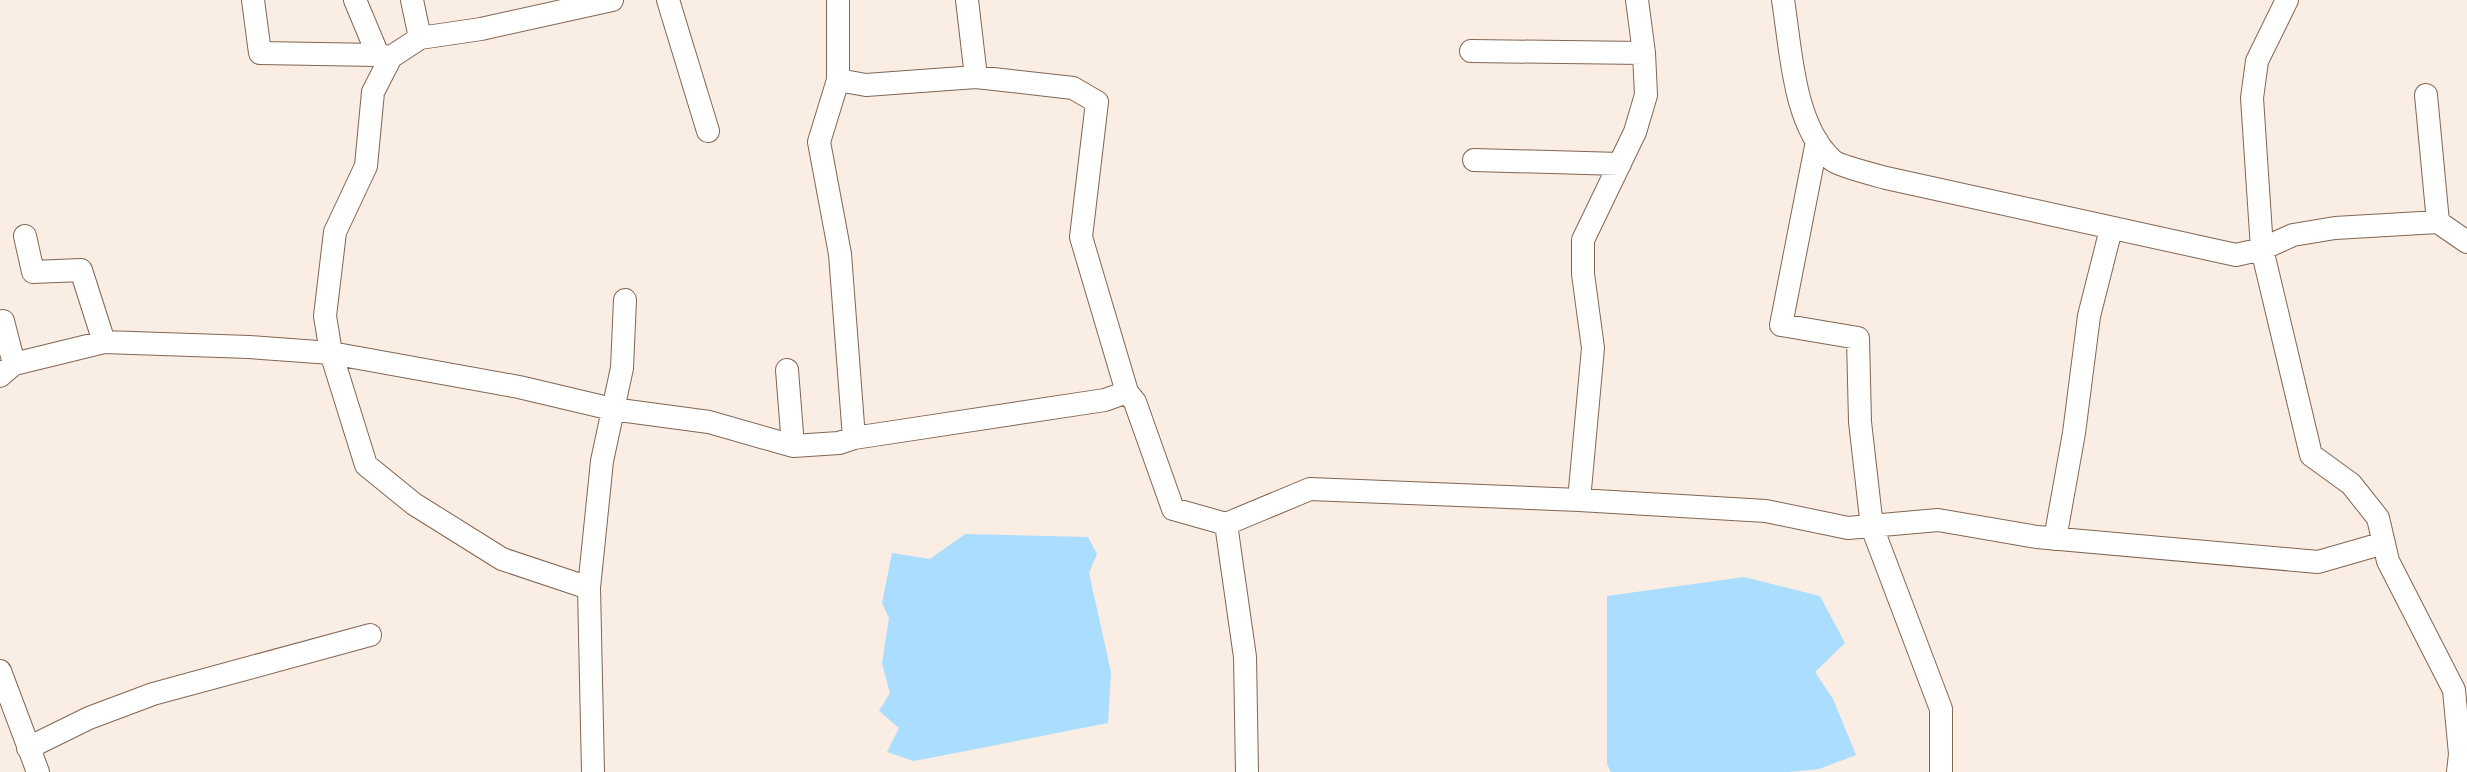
<svg xmlns="http://www.w3.org/2000/svg" width="2467" height="772" viewBox="0 0 2467 772" font-family="'Fira Sans',sans-serif">
  <style>
    .water { fill: #aaddfe }
    .lines { fill: none; stroke-linecap: round; stroke-linejoin: round }
    .minor-casing { stroke: #826652; stroke-width: 24 }
    .minor { stroke: #fff; stroke-width: 22 }
  </style>
  <rect width="100%" height="100%" fill="#faede4"/>
  <path class="water" d="M965,534L1088,537L1097,554L1089,573L1111,672L1108,723L914,761L887,752L899,728L879,711L890,693L882,663L889,618L882,603L892,553L930,559Z
    M1744,577L1820,596L1845,643L1815,672L1833,699L1856,755L1819,769L1788,772H1611L1607,764V596Z"/>
  <g class="lines">
    <defs>
      <path id="minor" d="M253,0L260,53L378,55
        M355,0L378,55L391,57
        M412,0L420,38
        M668,0L708,131
        M838,0V80L819,142L840,254L854,438
        M967,0L976,77
        M1783,0C1791,49 1793,123 1831,159C1836,165 1875,175 1886,178L2236,255L2262,249L2293,235L2335,228L2438,222L2467,242
        M2287,0L2257,61L2252,98L2262,249L2311,455L2351,484L2378,518L2388,561L2454,690L2460,754L2458,772
        M1471,51L1644,53
        M838,80L866,85L976,77L1073,88L1097,102L1081,237L1127,392L1135,402L1173,509L1226,524L1310,489L1579,500L1766,511L1848,528L1938,520L2037,537L2318,562L2384,543
        M2426,95L2438,222
        M1817,141L1781,325L1858,338L1860,422L1872,527L1941,709V772
        M1474,160L1620,164
        M25,236L33,272L81,270L104,342
        M3,321L14,364
        M787,370L793,446
        M0,376L14,364L104,342L249,347L331,353L519,387L612,409L709,422L793,446L839,443L854,438L1105,400L1127,392
        M1579,500L1593,348L1583,274V240L1635,132L1646,95L1644,53L1637,0
        M1226,524L1245,657L1247,772
        M2055,539L2074,433L2089,316L2111,229
        M589,588L502,559L414,504L366,465L331,353L325,316L335,232L366,166L373,92L391,57L420,38L481,29L612,0
        M0,671L38,772
        M28,748L89,718L153,694L370,635
        M593,772L589,588L602,461L622,368L625,300"/>
    </defs>
    <use href="#minor" class="minor-casing"/>
    <use href="#minor" class="minor"/>
  </g>
</svg>
